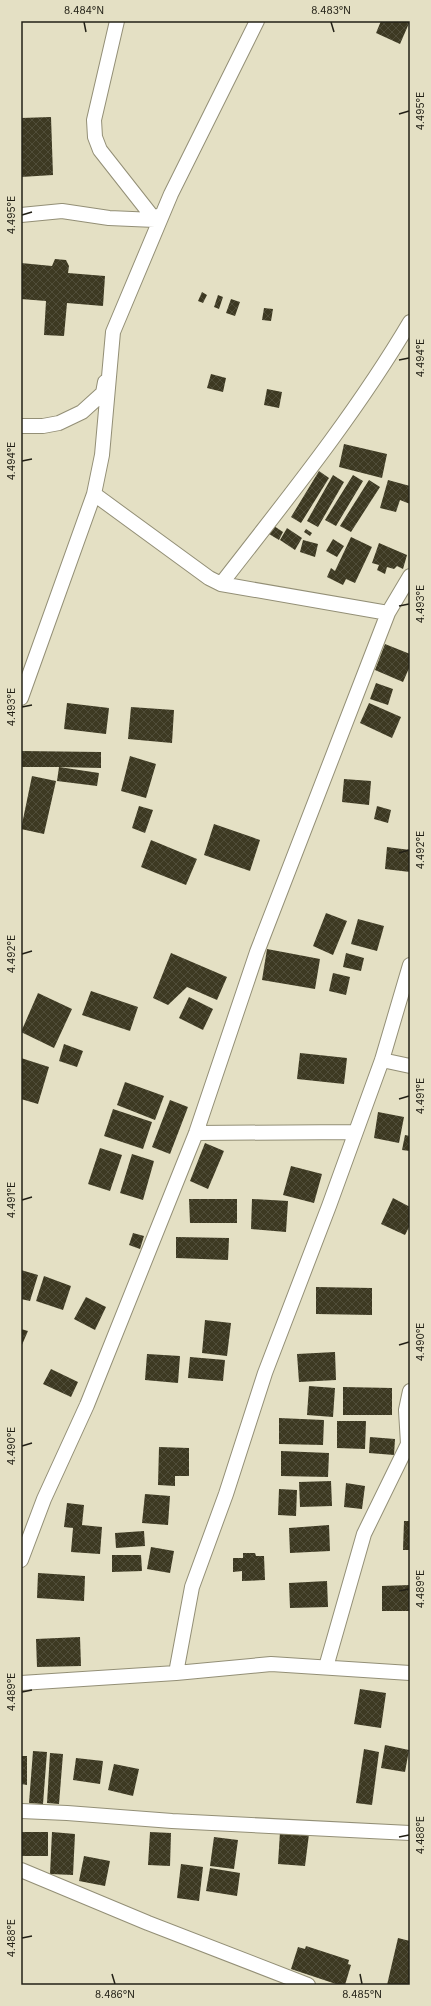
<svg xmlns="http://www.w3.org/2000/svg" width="431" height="2006" viewBox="0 0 431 2006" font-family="Inter,sans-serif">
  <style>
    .building { fill: url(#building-cross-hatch) }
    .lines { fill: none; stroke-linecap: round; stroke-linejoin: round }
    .street-casing { stroke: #938f76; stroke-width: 16 }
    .street { stroke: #fff; stroke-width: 14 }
    .ticks { fill: none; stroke: #222016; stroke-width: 1.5 }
    .neatline { fill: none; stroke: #222016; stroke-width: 1.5 }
    .ticks-label { font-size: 10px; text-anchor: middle; fill: #222016 }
  </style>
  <defs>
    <pattern id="building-cross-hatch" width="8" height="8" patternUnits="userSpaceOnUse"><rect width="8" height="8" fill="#3d3922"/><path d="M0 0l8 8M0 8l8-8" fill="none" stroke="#504d39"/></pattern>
  </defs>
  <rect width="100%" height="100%" fill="#e4e0c4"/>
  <path class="building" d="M381,21H410L400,44L376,33Z
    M51,117L53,175L21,177V118Z
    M55,259L66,260L69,266L68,273L105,276L103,306L67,303L64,336L44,335L46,301L21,299V263L52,266Z
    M202,292L207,295L203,303L198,301Z
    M218,295L223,297L219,309L214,307Z
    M231,299L240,302L235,316L226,313Z
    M264,308L273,309L271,321L262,320Z
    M211,374L226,378L223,392L207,388Z
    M267,389L282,392L279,408L264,405Z
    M344,444L387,454L382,478L339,467Z
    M319,471L329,478L301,523L291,517Z
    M333,475L344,482L318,527L307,521Z
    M353,475L363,481L336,526L325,520Z
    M369,480L380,487L351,532L340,526Z
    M388,480L410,486V504L400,500L396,512L380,508Z
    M274,526L283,532L279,540L269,534Z
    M287,528L302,538L295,550L280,540Z
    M306,529L312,533L310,536L304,532Z
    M351,537L372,547L355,583L346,579L343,585L327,577L331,568L335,571Z
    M333,539L344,546L337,557L326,551Z
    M303,540L318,544L315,557L300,552Z
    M379,543L407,555L403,569L397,566L394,569L387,567L385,574L377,570L379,565L372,563Z
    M385,644L410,654V666L403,682L375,670Z
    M376,683L393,689L388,705L370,699Z
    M67,703L109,708L106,734L64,729Z
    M369,703L401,717L392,738L360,723Z
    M131,707L174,710L172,743L128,739Z
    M21,751L101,752V768L59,767L99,773L97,786L57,781L59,767H21Z
    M130,756L156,764L146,798L121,791Z
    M32,776L56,781L44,834L21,829Z
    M344,779L371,781L369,805L342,802Z
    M139,806L153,810L145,833L132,828Z
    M377,806L391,810L388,823L374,819Z
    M214,824L260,840L250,871L204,855Z
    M151,840L197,859L186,885L141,867Z
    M387,847L410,850V872L385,869Z
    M326,913L347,921L333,955L313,946Z
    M358,919L384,926L377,951L351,944Z
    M267,949L320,959L315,989L262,980Z
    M171,953L227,977L217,1000L187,987L168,1005L153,998Z
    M346,953L364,958L361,971L343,967Z
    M333,973L350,977L346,995L329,991Z
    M91,991L138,1007L130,1031L82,1015Z
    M38,993L72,1009L54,1048L21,1032Z
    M189,997L213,1009L203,1030L179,1018Z
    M64,1044L83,1051L77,1067L59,1061Z
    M300,1053L347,1058L344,1084L297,1079Z
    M21,1058L49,1067L38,1104L21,1099Z
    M125,1082L164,1096L155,1120L117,1105Z
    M170,1100L188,1107L170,1154L152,1147Z
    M113,1109L152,1122L143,1149L104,1136Z
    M378,1112L404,1117L399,1143L374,1138Z
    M405,1135L410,1136V1151L402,1150Z
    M205,1143L224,1151L208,1189L190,1181Z
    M100,1148L122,1155L110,1191L88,1184Z
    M132,1154L154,1161L143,1200L120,1193Z
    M291,1166L322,1174L314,1203L283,1195Z
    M393,1198L410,1207V1225L405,1235L381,1224Z
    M189,1199H237V1223H190Z
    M252,1199L288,1201L286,1232L251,1229Z
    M133,1233L144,1236L140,1249L129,1245Z
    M176,1237L229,1238L228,1260L176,1258Z
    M21,1270L38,1275L30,1301L21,1299Z
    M44,1276L71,1286L63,1310L36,1301Z
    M316,1287L372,1288V1315L316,1314Z
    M86,1297L106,1307L95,1330L74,1319Z
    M205,1320L231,1323L227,1356L202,1353Z
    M21,1329L28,1331L21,1347Z
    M335,1352L336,1380L299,1382L297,1354Z
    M147,1354L180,1356L178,1383L145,1380Z
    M190,1357L225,1360L223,1381L188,1378Z
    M51,1369L78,1382L71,1397L43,1384Z
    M309,1386L335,1388L333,1417L307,1415Z
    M343,1387L392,1388V1415H343Z
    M279,1418L324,1420L323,1445L279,1444Z
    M337,1421H366L365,1449L337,1448Z
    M370,1437L395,1439L394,1455L369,1453Z
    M159,1447L189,1448V1476H175V1486L158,1485Z
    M281,1451L329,1453L328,1477L281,1476Z
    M331,1481L332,1506L300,1507L299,1482Z
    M346,1483L365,1486L362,1509L344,1507Z
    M279,1489L297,1490L296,1516L278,1515Z
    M145,1494L170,1496L168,1525L142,1523Z
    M67,1503L84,1505L82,1525L102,1527L100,1554L71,1552L73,1528L64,1527Z
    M404,1521H410V1550H403Z
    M329,1525L330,1551L290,1553L289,1528Z
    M144,1531L145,1546L116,1548L115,1533Z
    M151,1547L174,1551L170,1573L147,1569Z
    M243,1553H255L256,1556H264L265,1580L242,1581V1571L233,1572V1558H243Z
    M112,1555H141L142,1571L112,1572Z
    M38,1573L85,1576L84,1601L37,1598Z
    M327,1581L328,1607L290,1608L289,1583Z
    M410,1585V1611H382V1586Z
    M80,1637L81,1666L37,1667L36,1639Z
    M360,1689L386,1693L381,1728L354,1724Z
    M385,1745L409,1750L405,1772L381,1768Z
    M364,1749L379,1752L372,1805L356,1803Z
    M33,1751L47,1752L43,1804L29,1803Z
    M50,1753L63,1754L59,1804L47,1803Z
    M21,1756H27V1785L21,1784Z
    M76,1758L103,1761L100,1784L73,1780Z
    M114,1764L139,1769L133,1796L108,1790Z
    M21,1832H48V1856H21Z
    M52,1832L75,1834L73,1875L50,1874Z
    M150,1832L171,1833L170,1866L148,1865Z
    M280,1832L309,1834L305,1866L278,1864Z
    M214,1837L238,1840L234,1869L210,1866Z
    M84,1856L110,1861L105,1886L79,1881Z
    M181,1864L203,1867L199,1901L177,1898Z
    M210,1868L240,1873L237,1896L206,1891Z
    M398,1938L410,1941V1985H387Z
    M306,1946L349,1960L348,1964L351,1965L345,1985H339L291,1969L298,1947L305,1949Z"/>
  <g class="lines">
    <defs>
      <path id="street" d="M117,21L94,120L95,137L100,150L155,220
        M21,215L62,211L109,218L155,220L158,216
        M21,426H43L59,423L82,412L103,393L105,382
        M94,494L209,578L221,584L388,613
        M221,584C287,499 355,415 410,322
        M21,698L94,494L102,455L113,332L171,194L257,21
        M382,1060L410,1066
        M196,1133L355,1132
        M21,1560L44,1499L87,1405L196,1133L257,952L388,613L410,576
        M326,1667L364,1534L408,1444L406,1410L410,1391
        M176,1673L192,1587L226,1494L265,1373L329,1206L382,1060L410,965
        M21,1683L176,1673L271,1664L410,1673
        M21,1811L67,1813L172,1821L410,1833
        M21,1870L148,1923L308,1985"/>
    </defs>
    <use href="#street" class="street-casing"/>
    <use href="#street" class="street"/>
  </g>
  <path class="ticks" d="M84,22L86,32M331,22L334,32M399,114L409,111M22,215L32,212M399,360L409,358M22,461L32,459M399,606L409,604M22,707L32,705M399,853L409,850M22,954L32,951M399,1099L409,1096M22,1200L32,1197M399,1345L409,1342M22,1446L32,1443M399,1591L409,1589M22,1692L32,1690M399,1837L409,1835M22,1938L32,1936M112,1974L115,1984M360,1974L362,1984"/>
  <rect width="431" height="2006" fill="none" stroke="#e4e0c4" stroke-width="44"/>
  <rect x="22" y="22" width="387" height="1962" class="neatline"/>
  <g class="ticks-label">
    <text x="84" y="14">8.484°N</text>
    <text x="331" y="14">8.483°N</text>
    <text transform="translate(420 111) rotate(-90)" y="4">4.495°E</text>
    <text transform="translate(11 215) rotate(-90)" y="4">4.495°E</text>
    <text transform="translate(420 358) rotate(-90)" y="4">4.494°E</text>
    <text transform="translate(11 461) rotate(-90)" y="4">4.494°E</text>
    <text transform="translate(420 604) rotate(-90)" y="4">4.493°E</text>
    <text transform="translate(11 707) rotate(-90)" y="4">4.493°E</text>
    <text transform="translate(420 850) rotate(-90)" y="4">4.492°E</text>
    <text transform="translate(11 954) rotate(-90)" y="4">4.492°E</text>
    <text transform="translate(420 1096) rotate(-90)" y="4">4.491°E</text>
    <text transform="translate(11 1200) rotate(-90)" y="4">4.491°E</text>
    <text transform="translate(420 1342) rotate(-90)" y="4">4.490°E</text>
    <text transform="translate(11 1446) rotate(-90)" y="4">4.490°E</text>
    <text transform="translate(420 1589) rotate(-90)" y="4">4.489°E</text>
    <text transform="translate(11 1692) rotate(-90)" y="4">4.489°E</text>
    <text transform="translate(420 1835) rotate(-90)" y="4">4.488°E</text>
    <text transform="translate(11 1938) rotate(-90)" y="4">4.488°E</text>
    <text x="115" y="1998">8.486°N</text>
    <text x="362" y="1998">8.485°N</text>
  </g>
</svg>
